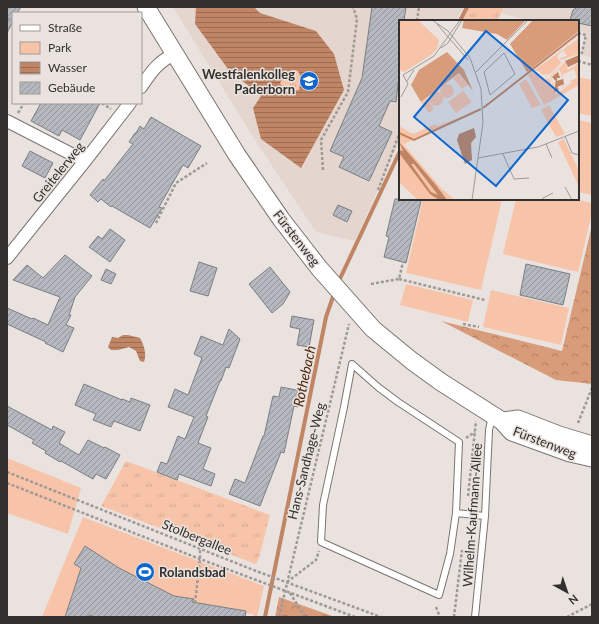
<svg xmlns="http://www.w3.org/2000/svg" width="599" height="624" viewBox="0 0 599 624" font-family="Lato,sans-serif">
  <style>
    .built { fill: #e4d5ce }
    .grass { fill: url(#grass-tufts) }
    .forest { fill: url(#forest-crowns) }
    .park { fill: #f8c4a9 }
    .water { fill: url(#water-rules); fill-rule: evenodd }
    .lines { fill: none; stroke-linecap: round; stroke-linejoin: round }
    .stream { stroke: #c08564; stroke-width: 4 }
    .building { fill: url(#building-hatch); stroke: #7b7e84 }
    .lane-casing { stroke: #7a7470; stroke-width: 8 }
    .street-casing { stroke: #7a7470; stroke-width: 14 }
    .secondary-casing { stroke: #7a7470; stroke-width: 19 }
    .path { stroke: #9f9a96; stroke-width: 2.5; stroke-dasharray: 3 2; stroke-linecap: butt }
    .lane { stroke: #fff; stroke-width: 6 }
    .street { stroke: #fff; stroke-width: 12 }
    .secondary { stroke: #fff; stroke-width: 17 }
    .labels { text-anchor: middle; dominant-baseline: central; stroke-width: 3; stroke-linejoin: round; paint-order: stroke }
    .poi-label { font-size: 13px; font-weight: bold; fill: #32302e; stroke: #e9e2de; text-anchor: end }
    .street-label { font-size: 13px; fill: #32302e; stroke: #e9e2de }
    .water-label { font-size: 14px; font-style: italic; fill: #4b240b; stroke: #e9e2de }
    .inset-river { fill: none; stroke: #c08564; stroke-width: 2 }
    .inset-road { fill: none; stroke: #a09b98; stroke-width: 1 }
    .view { fill: #0e67d0; fill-opacity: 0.15; stroke: #0e67d0; stroke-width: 2 }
    .inset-edge { fill: none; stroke: #32302e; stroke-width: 2 }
  </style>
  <defs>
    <pattern id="grass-tufts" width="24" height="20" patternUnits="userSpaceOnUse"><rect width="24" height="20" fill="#f8c4a9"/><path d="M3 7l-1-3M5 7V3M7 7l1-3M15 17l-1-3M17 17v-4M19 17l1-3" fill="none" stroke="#d5a992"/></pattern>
    <pattern id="forest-crowns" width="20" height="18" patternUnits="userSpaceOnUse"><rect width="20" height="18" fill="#d99c7b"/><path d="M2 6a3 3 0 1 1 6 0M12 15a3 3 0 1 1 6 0" fill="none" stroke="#b18065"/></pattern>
    <pattern id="water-rules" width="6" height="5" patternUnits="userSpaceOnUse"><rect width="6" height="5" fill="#c08564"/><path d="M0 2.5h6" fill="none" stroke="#9d6d53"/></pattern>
    <pattern id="building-hatch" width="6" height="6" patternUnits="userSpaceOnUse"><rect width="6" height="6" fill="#b5b9bf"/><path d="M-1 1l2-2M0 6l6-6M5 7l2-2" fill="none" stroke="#94979c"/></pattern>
  </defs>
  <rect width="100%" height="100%" fill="#e9e2de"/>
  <path class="built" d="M173,7H463L456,21H400V140L355,241L316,232L257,143Z
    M504,7H592V58L582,55L588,34L578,31V21H533L501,13Z"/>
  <path class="grass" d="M469,7H504L497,21H463Z
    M293,70L298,71L301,78L299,90L286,92L280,83L285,76Z
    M126,461L270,515L259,558L256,564L101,506Z"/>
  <path class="forest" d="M592,225V384L556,380L441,321L562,351Z
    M279,597L335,617H275Z"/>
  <path class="park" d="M578,77L592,80V116L578,113Z
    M578,120L592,123V195L578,192Z
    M423,199H502L481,290L406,273Z
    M516,199H575L592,203V213L578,272L503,254Z
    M406,284L473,300L468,322L400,305Z
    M491,290L569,308L561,345L483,327Z
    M7,458L81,488L68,534L7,513Z
    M83,517L264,586L257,617H253V614L243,613L207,617H89V611L70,617H42Z"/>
  <path class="water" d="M196,7H254L260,13L316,31L334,54L344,90L301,168L261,139L253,108L261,96L228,69L195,24ZM293,70L298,71L301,78L299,90L286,92L280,83L285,76Z
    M123,335H128L140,338C144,345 147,354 144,362L140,361L136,351L129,347L118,350H111L108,347L112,337L118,338Z"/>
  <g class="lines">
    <path class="stream" d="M460,21L467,7
      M338,283L400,151
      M265,617L326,317L335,291"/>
  </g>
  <path class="building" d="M7,7H21L17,13H13V21L7,33Z
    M372,7H406L404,21H400V67L396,102L390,101L379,126L392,132L369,181L339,167L344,157L330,151L362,78Z
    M578,7H592V26L578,23V21L570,20L573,10Z
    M41,103H100L80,140L62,130L59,136L31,121Z
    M151,117L201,146L188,168L183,165L159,207L162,208L150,228L112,206L111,207L101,199L98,202L90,195L103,179L104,181L133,144L129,142L135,133H136L140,126L144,129Z
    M30,151L53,163L45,178L22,166Z
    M395,199H415L421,201L406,263L384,257L389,237L386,236Z
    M338,205L352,211L347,222L333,215Z
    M110,229L125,240L110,262L89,247L98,236L102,239Z
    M65,255L92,276L75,297L69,315H71L66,325L74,328L63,352L45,343L46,342L7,324V308L32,319L33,318L48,325L60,297L13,280L27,265L43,278Z
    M199,262L217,268L208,296L190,291Z
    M526,264L570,274L563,305L520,295Z
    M270,267L290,292L283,304L272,313L249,284Z
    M106,269L116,274L111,284L101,280Z
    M292,316L314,320L309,347L297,345L300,329L290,327Z
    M229,329L240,339L229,368L226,367L221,381H220L206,416L208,417L198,443L211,448L203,469L215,474L211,486L179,474L177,480L157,472L161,462L167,464L178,436L185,439L194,417L168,407L175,389L188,395L202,358L194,354L201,336L223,345Z
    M84,384L122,400V399L130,402L131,398L150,405L140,431L114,421L111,427L93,420L96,414L75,405Z
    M281,387L301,391L298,407L294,406L284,453L281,452L260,506L229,494L235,479L245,483L263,436H264L273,396L279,397Z
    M7,406L52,430L53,426L65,432L59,443L79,455L88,440L104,448L105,447L120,455L106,479L96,474L93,479L61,461L60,462L45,453L46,451L32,443L34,440L7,425Z
    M85,546L119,568L174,596L194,599L192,602L246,611L245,617H94L90,615L87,617H65L81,568L74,564Z"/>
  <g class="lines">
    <defs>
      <path id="lane" d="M352,364L378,387L398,402L459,442L456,513L450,554L439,595L321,542L323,505L344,407Z
        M456,513L485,516
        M475,617L485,516L489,430L492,416"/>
      <path id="street" d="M141,87C152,71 157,63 174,54
        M7,121L85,161
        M7,258L85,161L130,103"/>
      <path id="secondary" d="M146,7L237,155L281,219L319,268L373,329L412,361L441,382L502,421L512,432L570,453L592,458
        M502,421L518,419L559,435L592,445"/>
    </defs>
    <use href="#lane" class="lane-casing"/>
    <use href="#street" class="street-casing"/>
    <use href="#secondary" class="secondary-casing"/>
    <path class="path" d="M7,18L13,21
      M417,21L419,7
      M578,33L586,35L582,53L578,52
      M578,39V38
      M578,61L592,65
      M102,103L111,109
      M18,113L24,103
      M323,170L321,140L348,92L357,19L353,7
      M378,190L400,132
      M419,200V199
      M156,223L176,183L207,163
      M399,279L485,300
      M371,284L399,279L403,262
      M463,324L479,327
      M578,423L592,388
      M466,438L475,432
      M7,472L256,571L381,617
      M7,483L200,559L355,617
      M468,496L476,421
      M287,582L316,560L319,551
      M290,593L305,617
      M195,603L200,559V549
      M436,607L440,617
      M279,617L349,324
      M454,617L462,550
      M567,617L592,604
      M591,617L592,616"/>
    <use href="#lane" class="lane"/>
    <use href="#street" class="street"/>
    <use href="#secondary" class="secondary"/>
  </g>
  <defs>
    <symbol id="university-disc" viewBox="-11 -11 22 22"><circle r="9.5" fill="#0e67d0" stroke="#e9e2de"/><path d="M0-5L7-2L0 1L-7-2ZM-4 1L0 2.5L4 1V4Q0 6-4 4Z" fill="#fff"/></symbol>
    <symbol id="stadium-disc" viewBox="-11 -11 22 22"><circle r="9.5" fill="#0e67d0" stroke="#e9e2de"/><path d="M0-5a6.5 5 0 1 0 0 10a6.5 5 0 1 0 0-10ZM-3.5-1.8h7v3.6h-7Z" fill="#fff"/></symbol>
  </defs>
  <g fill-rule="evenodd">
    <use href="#university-disc" x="298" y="70" width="22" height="22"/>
    <use href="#stadium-disc" x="134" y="561" width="22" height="22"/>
  </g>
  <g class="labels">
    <g class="poi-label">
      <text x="295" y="74">Westfalenkolleg<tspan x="295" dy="15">Paderborn</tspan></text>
      <text x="159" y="572" text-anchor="start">Rolandsbad</text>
    </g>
    <g class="street-label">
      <text transform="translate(58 172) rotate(-51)">Greitelerweg</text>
      <text transform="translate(297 238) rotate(52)">Fürstenweg</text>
      <text transform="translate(545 442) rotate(21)">Fürstenweg</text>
      <text transform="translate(306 461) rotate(-76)">Hans-Sandhage-Weg</text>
      <text transform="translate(472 515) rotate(-86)">Wilhelm-Kaufmann-Allee</text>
      <text transform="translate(197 537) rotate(22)">Stolbergallee</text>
    </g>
    <g class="water-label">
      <text transform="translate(304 376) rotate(-78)">Rothebach</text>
    </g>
  </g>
  <g transform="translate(399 20)">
    <rect width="180" height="180" fill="#e9e2de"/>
    <path d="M169,26L157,35L162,43L151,54L144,55L137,49L129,55ZM166,42L169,50L180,43V59L173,63L171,61L178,58L175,49L163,55L160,48L152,57L155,69L151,56ZM127,59L142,85L133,88L120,64ZM67,95L5,124L0,119V106L14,114L36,104L38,106Z" fill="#f8c4a9"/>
    <path d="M65,0H127L108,20L98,14L63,8ZM134,0H180V11L128,52L111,24ZM48,32L65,50L74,71L60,53L22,82L12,65L20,50Z" fill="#d99c7b"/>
    <path d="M0,0H19L40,20L38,29L32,35L5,52L0,50ZM180,18V34L162,40L161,38L168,36L164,30L153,42L140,50L144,55L140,50L133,52L145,60L150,58L155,71L157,68L155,62L157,61L153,57L159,52L161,58H158V61L164,59L165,64L158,67L161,68L156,72L157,74L172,64L162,69L163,66L166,64L160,48L152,57L156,68L155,69L153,62L151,56L156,68L152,57L161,48L166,64L162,69L180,58V65L145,85L129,55ZM60,54L69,65L63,69L54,58ZM41 71a7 7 0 1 1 14 0a7 7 0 1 1-14 0ZM64,71L73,82L57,93L49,82ZM30 79a7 7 0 1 1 14 0a7 7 0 1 1-14 0ZM27,78L35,89L30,93L22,82ZM150,85L166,114L157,117L142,90ZM0,119L43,169L56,180H19L0,162ZM165,119L180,151V167L159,122Z" fill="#f8c4a9"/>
    <path d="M180,35V42L169,47L166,41ZM159,52L161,58H158V61L164,59L165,64L158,67L160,70L155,72L157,61L153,57ZM75,108L77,117L72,123L73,140L66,144L58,120L60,114ZM0,122L37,165L48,180H40L31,174L0,133V130L4,131ZM12,144H15L39,175L32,172Z" fill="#c08564" fill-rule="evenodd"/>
    <path class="inset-river" d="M84,88L180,13M0,113L15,120L82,89"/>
    <path class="inset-road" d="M33,0L49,11L71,38L82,69L84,103L73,180M38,4L69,40M42,28L49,23L63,0M105,33L116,54L91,75L85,52ZM77,52L129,0M4,55L35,36L61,0M8,61L15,50M2,77L9,64L4,55M166,116L173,133L180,135M147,124L153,138M104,134L115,159L130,158M79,138L139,127L180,111M166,167L173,180M144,180V178L154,173"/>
    <path class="view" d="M87,11L169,80L97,166L15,97Z"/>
    <rect width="180" height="180" class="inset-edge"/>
  </g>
  <rect width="599" height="624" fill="none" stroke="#32302e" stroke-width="16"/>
  <rect x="12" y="12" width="130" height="92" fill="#e9e2de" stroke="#a09b98"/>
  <rect x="20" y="25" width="20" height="6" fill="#ffffff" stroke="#a09b98"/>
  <text x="48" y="32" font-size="12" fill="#32302e">Straße</text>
  <rect x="20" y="42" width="20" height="12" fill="#f8c4a9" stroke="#a09b98"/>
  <text x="48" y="52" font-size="12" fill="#32302e">Park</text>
  <rect x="20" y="62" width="20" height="12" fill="url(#water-rules)" stroke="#a09b98"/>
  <text x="48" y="72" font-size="12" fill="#32302e">Wasser</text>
  <rect x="20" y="82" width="20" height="12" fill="url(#building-hatch)" stroke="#a09b98"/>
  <text x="48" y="92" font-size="12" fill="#32302e">Gebäude</text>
  <g transform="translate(567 592) rotate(140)" stroke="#e9e2de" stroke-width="3" paint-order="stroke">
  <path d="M0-3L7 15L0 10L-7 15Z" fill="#32302e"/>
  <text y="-6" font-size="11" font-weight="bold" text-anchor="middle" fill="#32302e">N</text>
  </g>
</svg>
